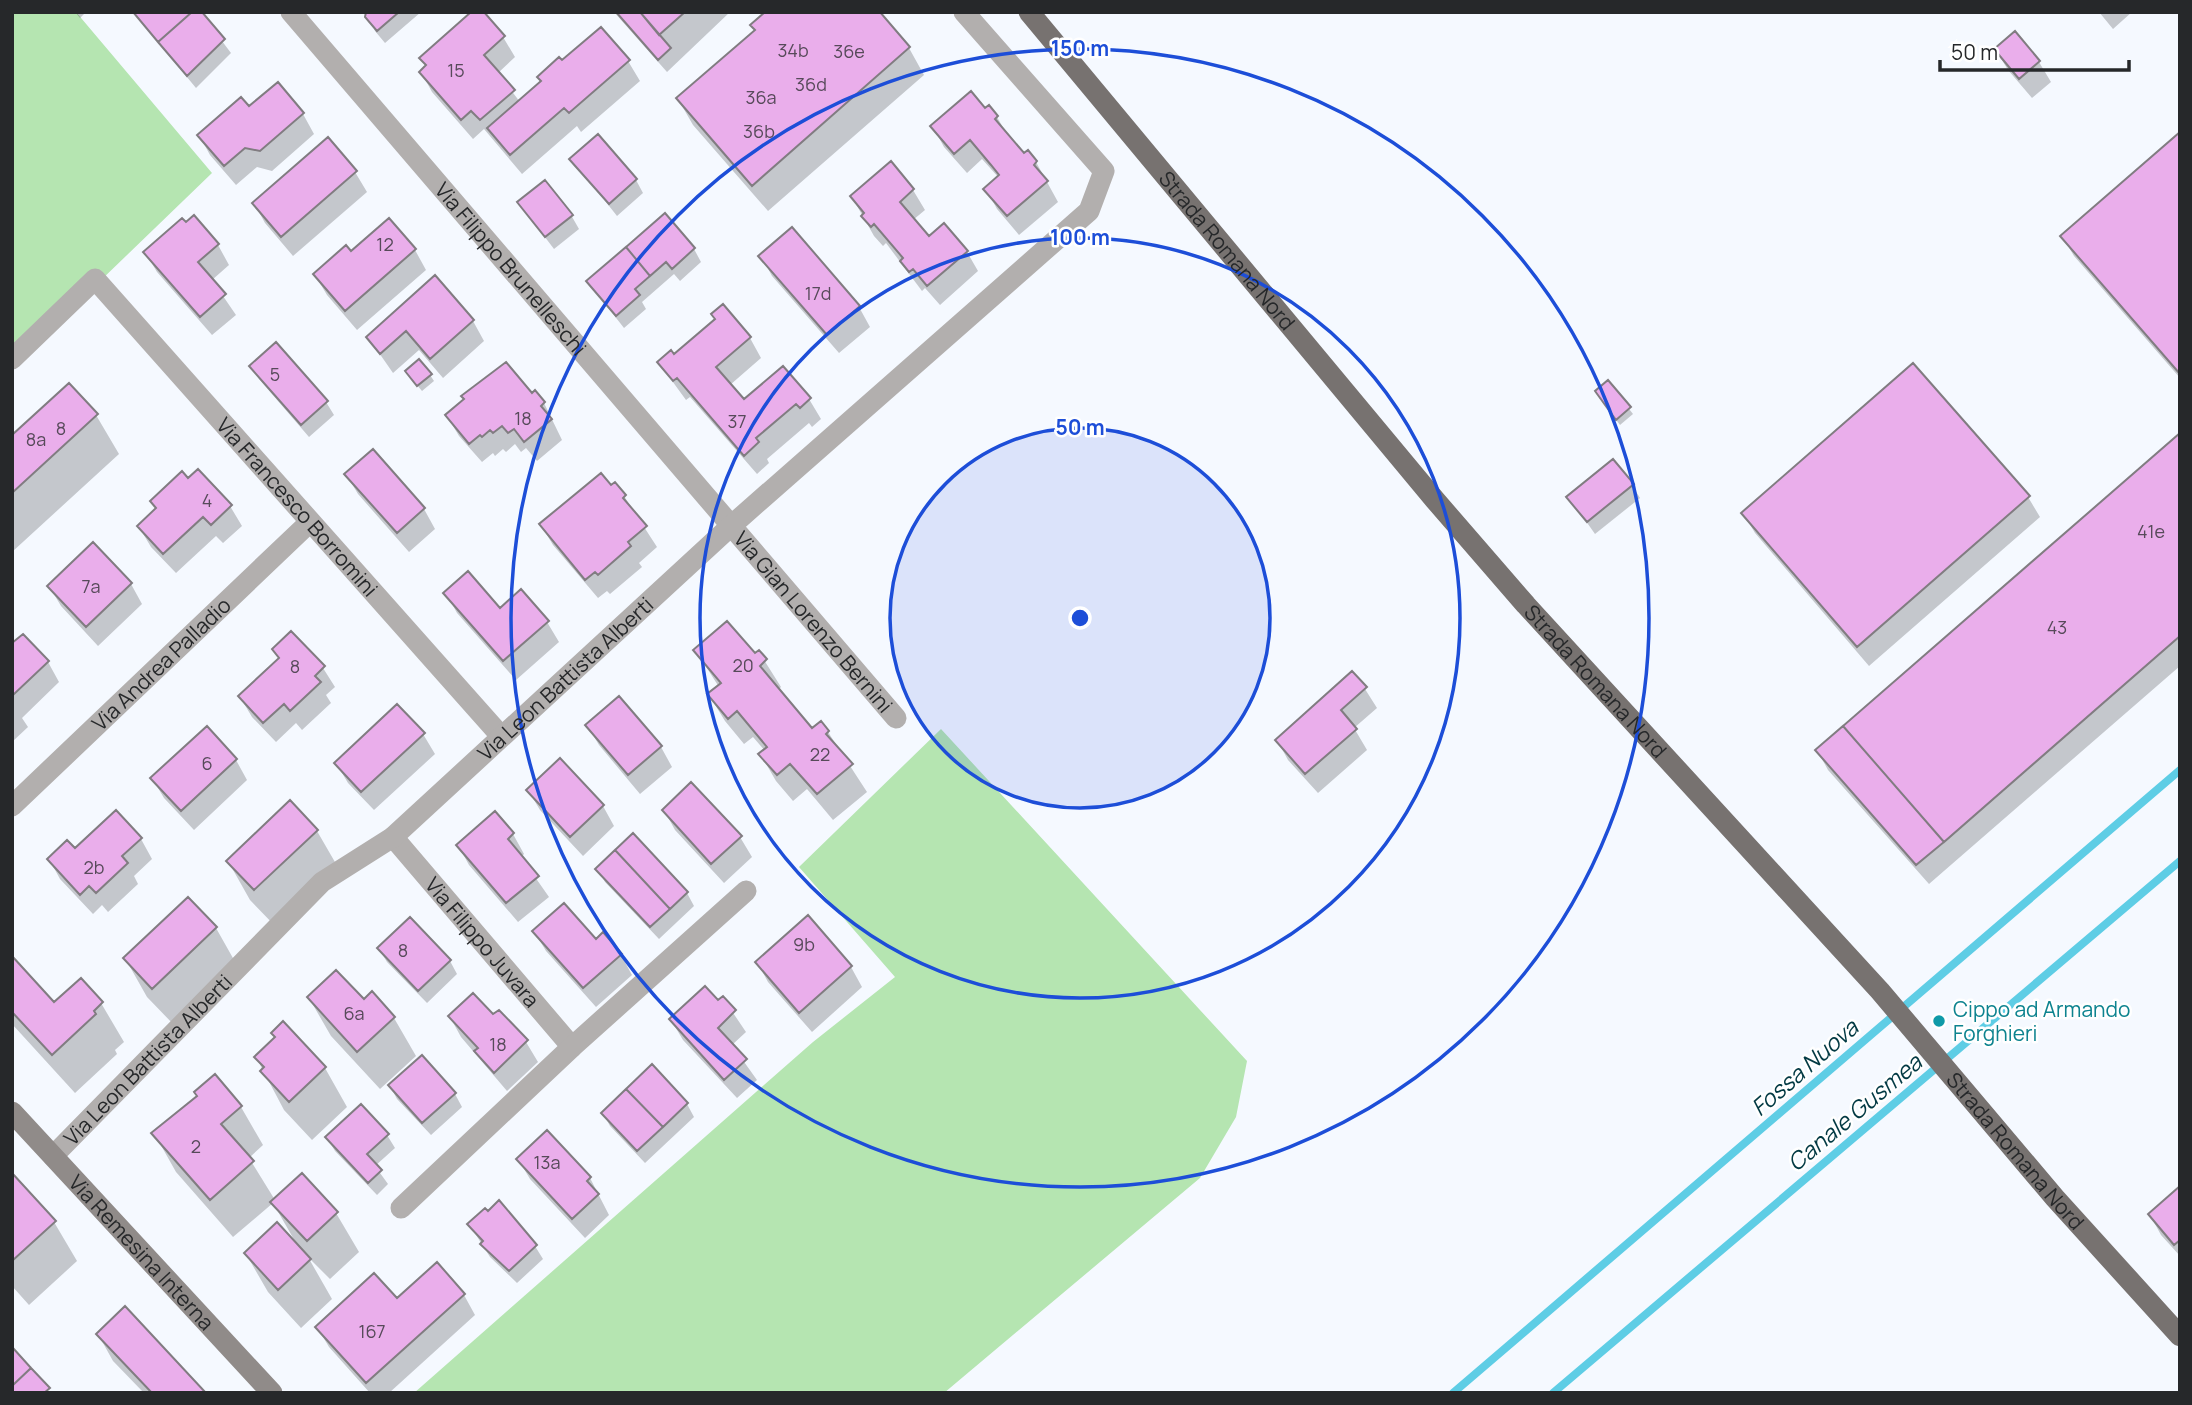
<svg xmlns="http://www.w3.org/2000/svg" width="2192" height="1405" viewBox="0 0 2192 1405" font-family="Manrope,sans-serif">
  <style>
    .green { fill: #b5e5b1 }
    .shadow { fill: #0003 }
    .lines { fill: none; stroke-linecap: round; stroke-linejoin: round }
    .stream { stroke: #5ecde5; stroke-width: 8 }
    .building { fill: #eaaeeb; stroke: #817c81; stroke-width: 2 }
    .street { stroke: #b2afae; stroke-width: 21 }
    .secondary { stroke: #908b89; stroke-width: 21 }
    .primary { stroke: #777270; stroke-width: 21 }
    .ring { fill: none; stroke: #1d4ed8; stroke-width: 3.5 }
    .culture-dot { fill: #0f9aa8; stroke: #fff; stroke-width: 2.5 }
    .labels { text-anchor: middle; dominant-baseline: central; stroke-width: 5; stroke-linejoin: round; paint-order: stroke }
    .number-label { font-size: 18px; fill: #574a5a }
    .street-label { font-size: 21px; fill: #26282a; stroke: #fff }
    .culture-label { font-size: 21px; fill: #0d838f; stroke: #fff; text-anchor: start }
    .water-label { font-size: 23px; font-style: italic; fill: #023943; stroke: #fff }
    .centre { fill: #1d4ed8; stroke: #fff; stroke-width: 3.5 }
    .ring-label { font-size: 21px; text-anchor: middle; font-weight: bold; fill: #1d4ed8; stroke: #fff; stroke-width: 5; stroke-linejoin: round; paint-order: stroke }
  </style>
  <rect width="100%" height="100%" fill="#f5f9ff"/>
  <path class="green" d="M12,12H76L212,173L12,366Z
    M941,729L1247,1061L1236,1117L1200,1178L944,1393H414L813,1042L895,977L799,867Z"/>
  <path class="shadow" d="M75,12H86L80,18Z
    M133,12H200L231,53L196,88Z
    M367,12H421L385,43L375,31Z
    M482,12L503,37L515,57L498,73L520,102L562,63L628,61L640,81L581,132L577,126L522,174L484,129L473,139L432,92L421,72L426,67L421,58Z
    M614,12H730L667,72Z
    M878,12L909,48L924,75L768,211L693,125L678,99Z
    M2099,12H2132L2113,29Z
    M2015,34L2039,62L2051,82L2032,98L2008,70L1996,50Z
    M277,84L303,114L314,134L272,171L257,167L236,185L210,155L199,135L249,108Z
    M985,110L997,117L1009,138L1024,155L1036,162L1058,202L1019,235L997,209L986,189L999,178L982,159L967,173L944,147L933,127Z
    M2180,134V378L2074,256L2062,236Z
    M572,159L636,180L643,193L617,216Z
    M890,164L913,190L925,210L913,220L929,238L967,252L978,271L940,305L925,288L922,291L886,243L883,246L874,236L852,197Z
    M355,172L367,192L293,256L265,223L254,203Z
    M519,203L571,215L579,229L554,249Z
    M218,245L229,265L212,280L236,315L212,335L157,272L145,252Z
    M694,249L701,262L680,281L674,274L642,302L646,309L624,328L588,282Z
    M415,250L426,270L357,330L327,295L315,275L351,254Z
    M761,256L859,307L870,327L839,353L772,276Z
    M435,278L473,321L484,341L443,378L419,350L393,373L368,337Z
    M750,338L761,358L730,385L744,401L809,399L821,419L812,427L809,423L767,459L769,463L757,474L690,397L686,400L659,363Z
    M252,366L326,402L334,415L309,437L259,379Z
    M430,375L434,381L422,391L410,377Z
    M1608,382L1633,414L1620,425L1600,398Z
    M544,403L562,440L537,461L526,448L521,452L515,444L506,452L503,449L495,456L493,453L482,462L459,436L447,416Z
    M96,415L119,454L12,552V438Z
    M2180,435V666L1929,884L1828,770L1817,750Z
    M372,451L424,509L435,529L409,552L358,494L346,474Z
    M188,480L230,506L242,526L223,543L216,536L176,573L151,547L139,527L157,510L152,502Z
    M1632,485L1640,498L1595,534L1569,497Z
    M611,487L624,496L657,547L639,563L642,567L610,594L607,591L598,598L553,545L541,525Z
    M2028,497L2040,517L1869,666L1755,533L1743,513Z
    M131,584L142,604L98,646L61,606L49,586Z
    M446,593L547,622L559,642L516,680L457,613Z
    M23,636L48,662L59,682L22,718L28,727L12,742V646Z
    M274,649L323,668L335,687L326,695L331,703L302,730L296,723L276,742L252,717L240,697L280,660Z
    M696,651L755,655L759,652L781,687L778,690L812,731L828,732L867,792L833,820L807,789L793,801L776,781L761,755L765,751L753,737L744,744L725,721L709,695L719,687Z
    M1365,689L1377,708L1354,728L1367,750L1318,793L1288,760L1277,740Z
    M619,698L661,747L672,767L640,794L599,745L587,725Z
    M423,734L435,754L374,810L348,783L336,763Z
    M236,760L247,780L194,830L164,798L152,778Z
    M560,760L603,806L614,826L583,856L540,810L528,790Z
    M664,810L740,837L752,857L724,883L675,830Z
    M495,813L513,834L524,854L521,857L549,897L518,922L469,865L458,845Z
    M317,831L339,869L277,928L250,900L228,861Z
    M141,839L152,859L134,876L138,884L108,912L102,905L93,914L60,879L49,859Z
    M598,869L687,893L694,906L659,939L605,882Z
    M188,899L216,928L238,967L175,1026L147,997L125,958Z
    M534,931L596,941L621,955L632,975L596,1007L546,951Z
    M379,949L450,961L457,974L427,1003L387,962Z
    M12,959L54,1005L101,1003L124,1042L115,1050L117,1054L75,1093L12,1024Z
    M757,962L851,967L862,987L812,1032L768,982Z
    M309,998L364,1002L394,1018L416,1056L380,1089L331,1036Z
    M723,998L746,1032L732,1045L757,1080L737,1098L683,1040L671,1020Z
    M450,1017H493L526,1042L538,1062L507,1091L461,1037Z
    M283,1024L325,1068L347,1107L312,1140L284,1110L256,1057L277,1039Z
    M652,1067L687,1104L694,1117L645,1163L610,1126L603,1113Z
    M390,1086L455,1094L462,1107L431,1135L397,1099Z
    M241,1107L263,1145L249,1158L275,1200L336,1213L359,1252L330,1279L308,1257L332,1299L301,1328L268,1292L246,1254L296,1243L273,1203L233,1237L176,1172L154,1133Z
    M387,1135L395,1148L375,1166L388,1184L377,1195L335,1151L327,1138Z
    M518,1159L590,1178L609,1215L585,1238L530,1179Z
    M12,1176L54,1222L77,1261L29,1305L12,1286Z
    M2180,1189V1256L2161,1235L2150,1215Z
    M499,1203L525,1230L543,1259L517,1283L490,1257L469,1224Z
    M437,1265L464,1295L475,1315L389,1393H370L329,1347L317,1327L397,1301Z
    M98,1334L204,1393H144L113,1361Z"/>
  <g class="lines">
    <path class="stream" d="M1453,1393L2180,770
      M1553,1393L2180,861"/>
  </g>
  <path class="building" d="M133,12H192L158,42Z
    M192,12H202L225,39L187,76L158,42Z
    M366,12H399L377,31L365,17Z
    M471,12H484L505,36L484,55L515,90L480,120L471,111L461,120L419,72L426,65L419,58Z
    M616,12H640L671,48L658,60Z
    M640,12H685L659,35Z
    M765,12H880L910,47L752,186L676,98L755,30L750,25Z
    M601,27L630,60L569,113L564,108L510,155L487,128L541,81L537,77L559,57L562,60Z
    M2015,31L2040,61L2019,79L1994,49Z
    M278,82L304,113L260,151L245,148L224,166L197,135L241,97L249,106Z
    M971,91L985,108L989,105L998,116L995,119L1024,153L1028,150L1037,161L1034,165L1048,181L1007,216L983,189L999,175L991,165L970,140L954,154L930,126Z
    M2180,132V374L2060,236Z
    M598,134L637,179L609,204L569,159Z
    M328,137L357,171L281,237L252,203Z
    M891,161L914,189L900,202L929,236L944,223L968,251L927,286L913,269L909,272L900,261L903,258L874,224L871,227L861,216L864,213L850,196Z
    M545,180L573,215L545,237L517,202Z
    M665,213L695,248L672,269L666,262L650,276L626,247Z
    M194,215L219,244L198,262L226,294L200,317L143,252L182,218L186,222Z
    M389,218L416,249L345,311L313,274L346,245L351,251Z
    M792,227L860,306L827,335L758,256Z
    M626,247L650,276L635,289L640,295L616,316L586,281Z
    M435,275L474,320L430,359L406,331L380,354L366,337Z
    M723,304L751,337L716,367L744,399L783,366L811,398L800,408L796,404L756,438L759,442L744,456L677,378L673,381L657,362L671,350L674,354L715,319L711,314Z
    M276,342L328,401L301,425L249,366Z
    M419,359L432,374L417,386L405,371Z
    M506,362L532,393L535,390L545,402L541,406L552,419L524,442L514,429L508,433L502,426L493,433L490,430L482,437L480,435L469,444L445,415L464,399L461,396Z
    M1913,363L2030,496L1857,647L1741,513Z
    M1608,380L1631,407L1616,420L1595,391Z
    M69,383L98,414L12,493V435Z
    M2180,433V636L1944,842L1843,726Z
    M373,449L425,508L397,533L344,474Z
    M1613,459L1634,484L1587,522L1566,497Z
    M198,469L232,505L211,525L203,517L163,554L137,526L156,508L150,501L182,471L188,478Z
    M601,473L611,485L615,482L626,495L623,498L647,526L628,542L631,546L598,575L595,572L585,580L539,524Z
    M93,542L132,583L86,627L47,586Z
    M468,571L500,608L521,589L549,621L503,661L443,593Z
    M727,621L755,653L759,650L767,659L760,666L812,728L821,721L829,731L826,734L853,764L817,794L790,764L777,775L758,754L767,747L737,711L728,719L707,694L721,683L693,650Z
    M291,631L325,666L315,676L321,682L290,711L284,704L263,723L238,696L279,658L272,649Z
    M23,634L49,661L12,696V643Z
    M1352,671L1367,687L1341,710L1357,729L1305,774L1275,740Z
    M619,696L662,746L628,775L585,725Z
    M397,704L425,733L361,792L334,763Z
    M207,726L237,759L181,811L150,778Z
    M1843,726L1944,842L1916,865L1815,750Z
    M560,758L604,805L570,837L526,790Z
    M691,782L742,836L711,864L662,810Z
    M290,800L318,830L254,890L226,861Z
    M116,810L142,838L122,856L128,863L96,893L89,886L80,895L47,859L67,840L75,848Z
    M495,811L514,833L508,839L539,876L506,903L456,845Z
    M633,833L688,892L670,909L615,850Z
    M615,850L670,909L650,927L595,869Z
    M188,897L217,927L152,989L123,958Z
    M564,903L596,939L603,932L622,954L583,988L532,931Z
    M808,915L852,966L799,1013L755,962Z
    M410,917L451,960L418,991L377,948Z
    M12,956L54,1002L81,978L103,1002L94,1011L96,1014L52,1055L12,1012Z
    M336,970L364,999L372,991L395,1017L357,1052L307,997Z
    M705,986L718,1000L723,996L736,1010L718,1028L747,1059L724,1080L669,1019Z
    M473,993L493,1014L499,1010L528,1040L494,1073L474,1051L478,1048L448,1016Z
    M283,1021L326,1067L289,1102L260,1071L264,1067L254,1057L275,1037L271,1033Z
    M422,1055L456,1093L422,1123L388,1085Z
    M652,1064L688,1103L663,1127L626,1089Z
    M215,1074L242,1106L221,1124L254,1161L210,1200L151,1133L197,1096L194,1092Z
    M626,1089L663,1127L637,1151L601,1113Z
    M361,1104L389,1134L367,1154L382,1170L368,1183L325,1137Z
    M547,1130L591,1177L587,1181L599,1194L572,1219L516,1159Z
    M12,1173L56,1221L12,1261Z
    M302,1173L338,1212L307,1241L270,1202Z
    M2180,1186V1240L2174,1245L2148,1214Z
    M499,1200L537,1245L509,1271L480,1244L483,1241L467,1224L485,1208L488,1211Z
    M277,1222L311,1259L278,1290L244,1253Z
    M437,1262L465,1294L366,1383L315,1327L374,1273L397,1298Z
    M125,1306L206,1393H152L96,1334Z
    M13,1348L31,1368L12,1386V1349Z
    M31,1368L50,1388L44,1393H12V1386Z"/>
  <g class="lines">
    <g class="street">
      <path id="s1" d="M291,12L896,718"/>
      <path id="s2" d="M12,359L95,279L501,736"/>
      <path id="s3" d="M12,806L310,522"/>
      <path id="s4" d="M393,837L572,1047"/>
      <path id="s5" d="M53,1156L322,882L393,837L732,525L1089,211L1104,171L964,12"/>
      <path d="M401,1208L572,1047L746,891"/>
    </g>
    <path class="secondary" id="s6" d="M12,1112L272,1393"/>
    <path class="primary" id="s7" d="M1029,12L1435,500L1526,605L1880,991L2055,1198L2180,1336"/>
  </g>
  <circle cx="1080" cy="618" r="190" fill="#1d4ed8" fill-opacity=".12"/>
  <g class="ring">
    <circle cx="1080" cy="618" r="190"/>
    <circle cx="1080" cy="618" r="380"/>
    <circle cx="1080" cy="618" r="569"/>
  </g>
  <circle class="culture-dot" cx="1939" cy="1021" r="7"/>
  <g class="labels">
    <g class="number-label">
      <text x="793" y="50">34b</text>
      <text x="849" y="51">36e</text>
      <text x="456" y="70">15</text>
      <text x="811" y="84">36d</text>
      <text x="761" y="97">36a</text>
      <text x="759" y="131">36b</text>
      <text x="385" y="244">12</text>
      <text x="818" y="293">17d</text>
      <text x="275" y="374">5</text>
      <text x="523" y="418">18</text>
      <text x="737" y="421">37</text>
      <text x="61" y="428">8</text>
      <text x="36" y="439">8a</text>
      <text x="207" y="500">4</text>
      <text x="2151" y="531">41e</text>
      <text x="91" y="586">7a</text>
      <text x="2057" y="627">43</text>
      <text x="743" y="665">20</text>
      <text x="295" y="666">8</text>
      <text x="820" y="754">22</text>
      <text x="207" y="763">6</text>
      <text x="94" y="867">2b</text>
      <text x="804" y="944">9b</text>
      <text x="403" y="950">8</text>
      <text x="354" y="1013">6a</text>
      <text x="498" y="1044">18</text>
      <text x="196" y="1146">2</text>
      <text x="547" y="1162">13a</text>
      <text x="372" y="1331">167</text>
    </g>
    <g class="street-label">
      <text stroke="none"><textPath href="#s7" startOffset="310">Strada Romana Nord</textPath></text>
      <text stroke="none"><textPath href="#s1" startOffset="338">Via Filippo Brunelleschi</textPath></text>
      <text stroke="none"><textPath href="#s2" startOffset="420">Via Francesco Borromini</textPath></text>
      <text stroke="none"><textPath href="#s1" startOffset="803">Via Gian Lorenzo Bernini</textPath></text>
      <text stroke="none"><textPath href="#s3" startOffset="206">Via Andrea Palladio</textPath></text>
      <text stroke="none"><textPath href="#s5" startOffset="702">Via Leon Battista Alberti</textPath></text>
      <text stroke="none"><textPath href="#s7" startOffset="877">Strada Romana Nord</textPath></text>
      <text stroke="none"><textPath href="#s4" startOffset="138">Via Filippo Juvara</textPath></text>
      <text stroke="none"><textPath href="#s5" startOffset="135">Via Leon Battista Alberti</textPath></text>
      <text stroke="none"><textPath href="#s7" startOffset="1507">Strada Romana Nord</textPath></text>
      <text stroke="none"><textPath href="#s6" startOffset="191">Via Remesina Interna</textPath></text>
    </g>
    <g class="culture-label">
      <text x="1953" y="1009">Cippo ad Armando<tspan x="1953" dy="24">Forghieri</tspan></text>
    </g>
    <g class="water-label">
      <text transform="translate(1804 1067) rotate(-41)">Fossa Nuova</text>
      <text transform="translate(1854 1112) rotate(-40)">Canale Gusmea</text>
    </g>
  </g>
  <circle cx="1080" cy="618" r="10" class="centre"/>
  <g class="ring-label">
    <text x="1080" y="56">150 m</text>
    <text x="1080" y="245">100 m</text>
    <text x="1080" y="435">50 m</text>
  </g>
  <rect width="2192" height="1405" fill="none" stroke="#26282a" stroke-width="28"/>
  <path d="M1940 60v10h189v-10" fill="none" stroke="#26282a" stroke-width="3.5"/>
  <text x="1951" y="60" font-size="21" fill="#26282a" stroke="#ffffff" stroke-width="5" paint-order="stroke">50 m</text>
</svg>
